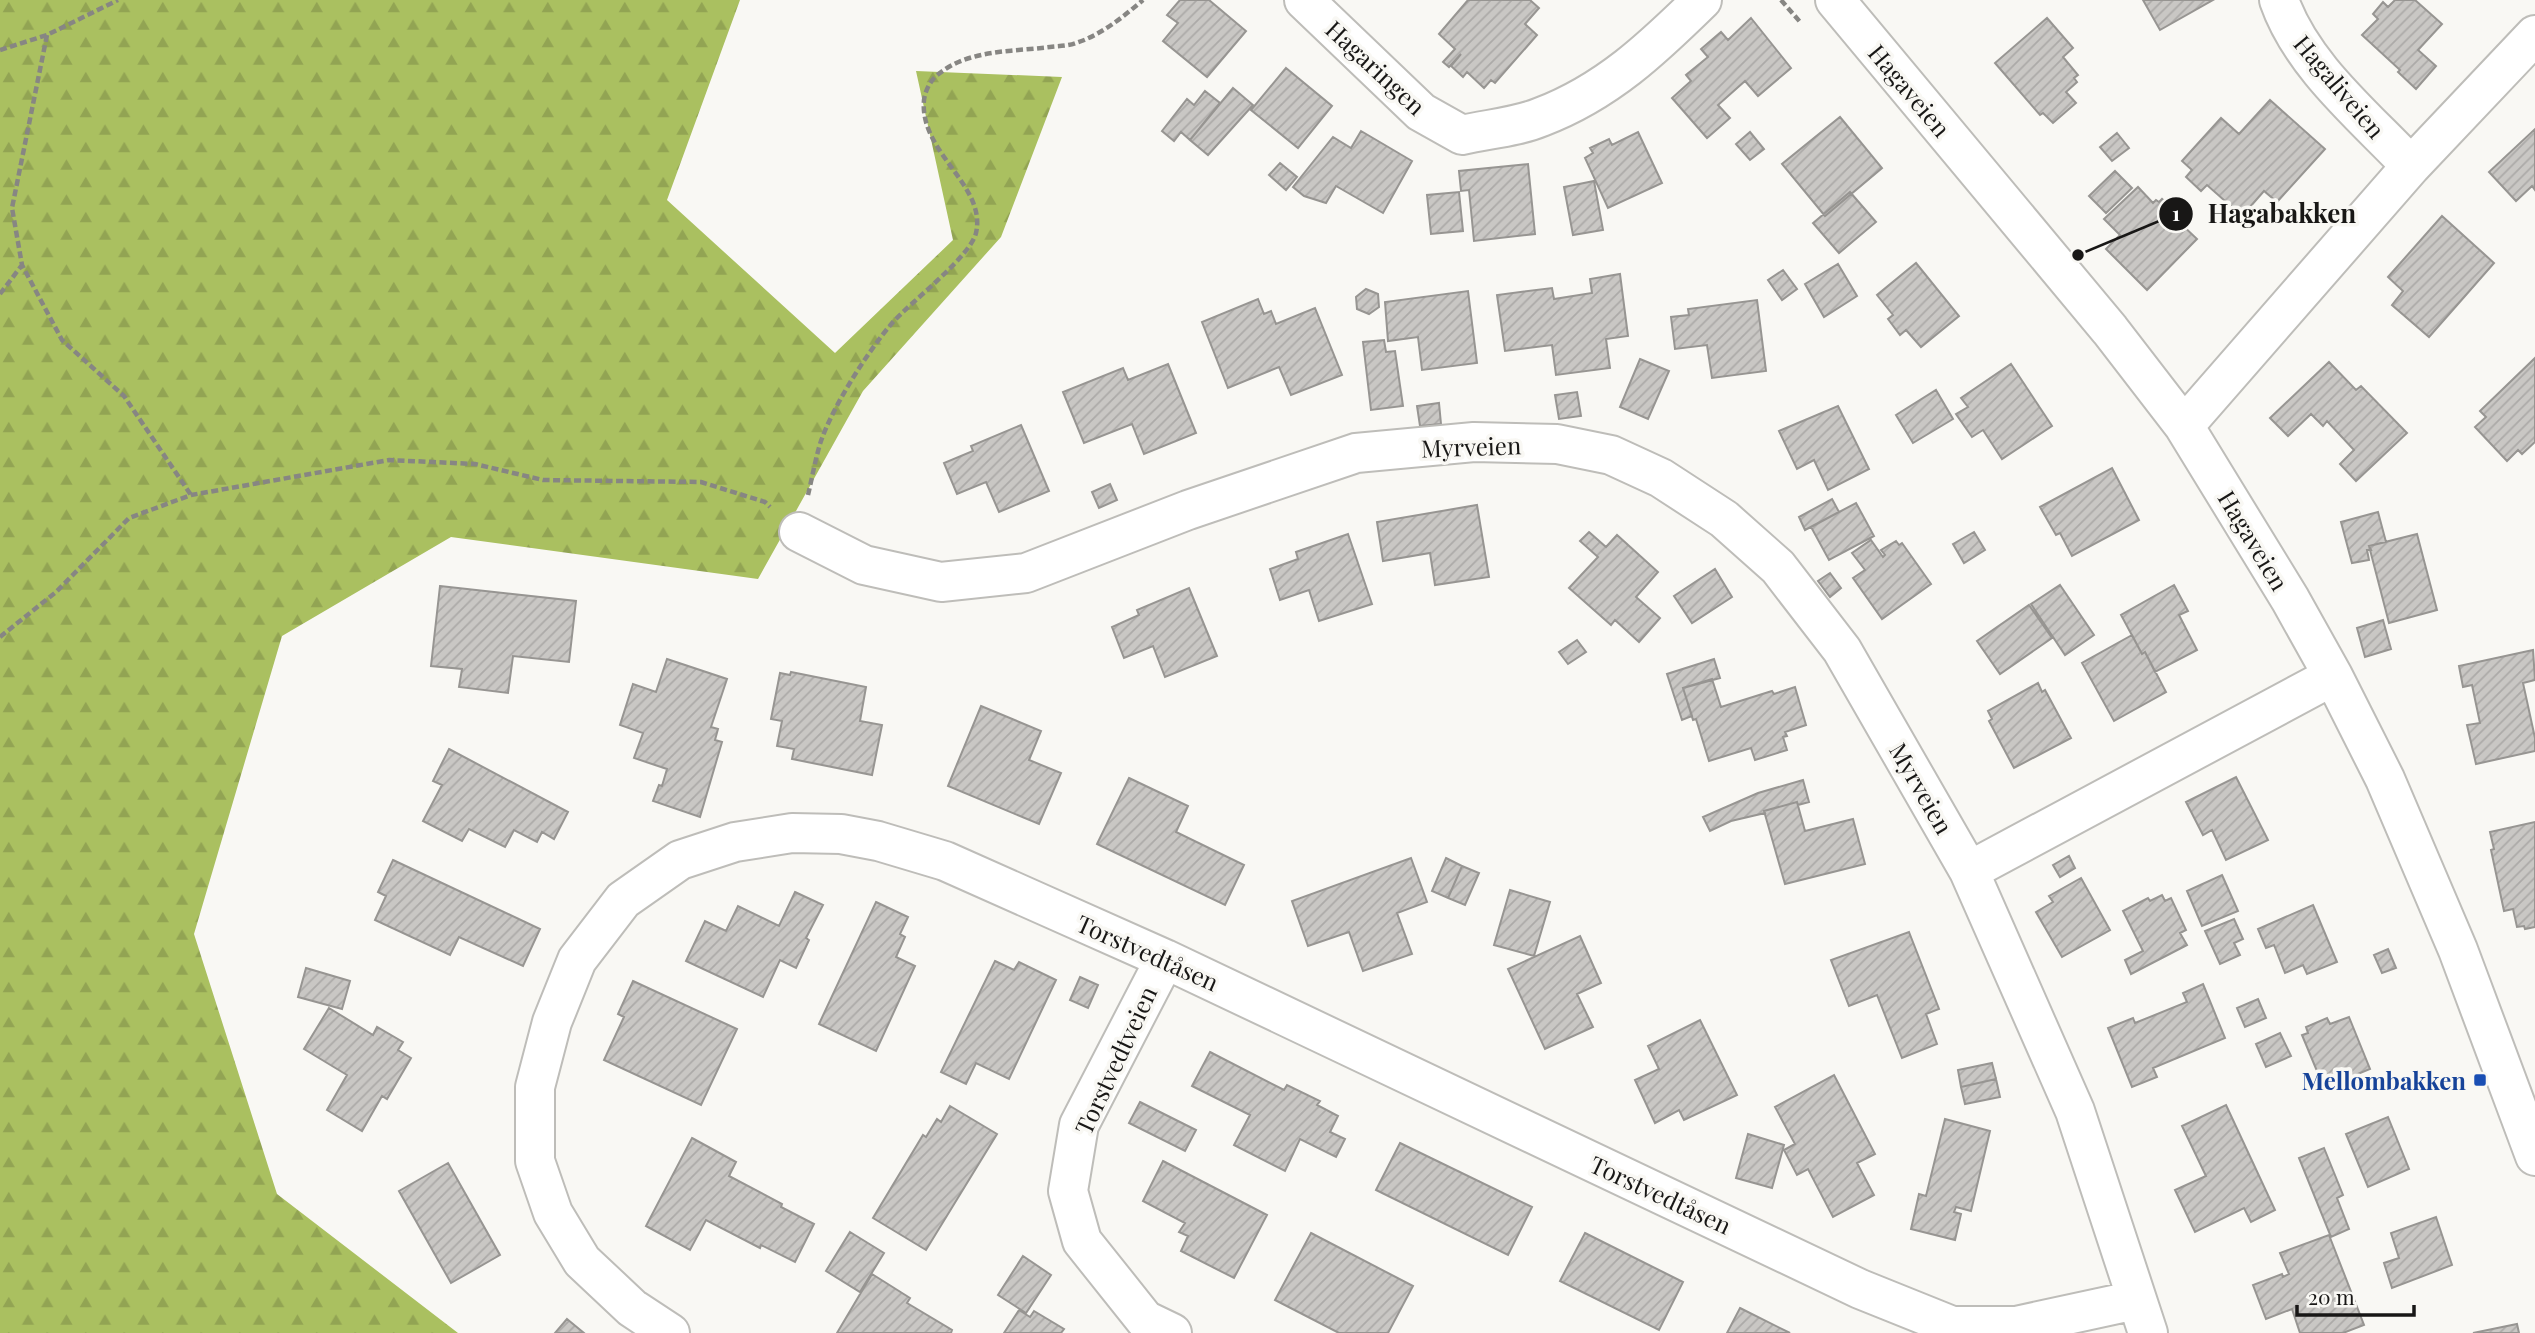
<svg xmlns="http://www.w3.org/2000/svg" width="2535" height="1333" viewBox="0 0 2535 1333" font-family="'Playfair Display',serif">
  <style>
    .forest { fill: url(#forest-firs) }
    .building { fill: url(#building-hatch); stroke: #979592; stroke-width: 2 }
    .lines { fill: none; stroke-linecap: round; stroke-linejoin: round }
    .minor-casing { stroke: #bebdb9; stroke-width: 42 }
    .path { stroke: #878683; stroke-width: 4.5; stroke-dasharray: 7 3.5; stroke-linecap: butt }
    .minor { stroke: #fff; stroke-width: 38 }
    .transit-dot { fill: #1a4fb4; stroke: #f9f8f4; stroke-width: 2.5 }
    .labels { text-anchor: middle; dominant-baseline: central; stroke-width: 7; stroke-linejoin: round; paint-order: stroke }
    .street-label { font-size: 24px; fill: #181716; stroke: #f9f8f4 }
    .transit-label { font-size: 24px; font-weight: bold; fill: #164399; stroke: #f9f8f4; text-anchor: end }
    .leader { fill: none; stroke: #181716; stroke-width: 2.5 }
    .callout-dot { fill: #181716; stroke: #f9f8f4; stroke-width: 2.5 }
    .mark-label { font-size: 21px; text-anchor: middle; font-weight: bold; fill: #fff }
    .callout-label { font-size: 26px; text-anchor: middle; font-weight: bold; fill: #181716; stroke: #f9f8f4; stroke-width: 7; stroke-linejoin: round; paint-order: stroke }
  </style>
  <defs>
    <pattern id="forest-firs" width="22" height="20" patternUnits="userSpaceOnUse" patternTransform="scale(1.75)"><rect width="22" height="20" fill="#aac060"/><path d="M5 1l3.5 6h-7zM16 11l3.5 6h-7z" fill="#92a453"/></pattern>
    <pattern id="building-hatch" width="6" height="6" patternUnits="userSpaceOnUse" patternTransform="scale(1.75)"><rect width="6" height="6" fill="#c9c7c4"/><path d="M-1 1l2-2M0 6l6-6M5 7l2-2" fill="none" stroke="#acaaa8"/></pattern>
  </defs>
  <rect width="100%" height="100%" fill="#f9f8f4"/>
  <path class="forest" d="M0,0H740L667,200L835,353L953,240L916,71L1062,77L1001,237L863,391L758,579L451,537L282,636L194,934L277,1194L458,1333H0Z"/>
  <path class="building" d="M1180,0H1209L1246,31L1207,77L1163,41L1178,23L1167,15Z
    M1468,0H1530L1539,8L1525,24L1537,35L1495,83L1491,80L1484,88L1467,72L1463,77L1451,66L1461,54L1449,67L1443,62L1455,49L1439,34Z
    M2143,0H2213L2160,30Z
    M2395,0H2415L2442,24L2418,50L2436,66L2416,89L2398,72L2400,70L2362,35L2378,19L2373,14L2383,2L2388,7Z
    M1751,18L1791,68L1758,96L1745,81L1718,105L1730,118L1707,138L1672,98L1691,81L1686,75L1708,57L1701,49L1721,32L1728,40Z
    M2047,18L2073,48L2063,57L2078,75L2074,78L2077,82L2066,92L2076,103L2053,123L2043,113L2040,115L1995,63Z
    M1286,68L1332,106L1298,148L1251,110Z
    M1233,88L1253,105L1208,155L1190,140Z
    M1205,91L1220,103L1190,140L1181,132L1174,141L1162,131L1187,99L1194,105Z
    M2270,100L2325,149L2277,202L2264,191L2242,216L2207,185L2201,191L2186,177L2192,170L2182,161L2221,118L2239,134Z
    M1840,117L1882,168L1825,216L1782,164Z
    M2535,129V190L2532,186L2516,201L2489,172Z
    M1361,131L1412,161L1383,213L1336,186L1326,203L1304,196L1293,187L1333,137L1351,148Z
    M1638,132L1662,183L1608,208L1585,158L1593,153L1590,148L1609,139L1612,145Z
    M1750,132L1764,149L1750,160L1736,144Z
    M2117,133L2129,148L2112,161L2100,147Z
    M1280,163L1297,177L1286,190L1269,175Z
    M1528,164L1535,234L1474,241L1469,190L1461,191L1459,171Z
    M2115,171L2132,188L2106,213L2089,196Z
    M1594,181L1603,230L1573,235L1564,187Z
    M2138,187L2153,203L2156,200L2159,202L2162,199L2183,218L2179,222L2197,239L2147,290L2106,249L2120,235L2104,219Z
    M1459,192L1463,231L1431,234L1427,195Z
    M1850,192L1876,222L1839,253L1813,223Z
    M2442,216L2494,263L2429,337L2392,305L2403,291L2388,277Z
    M1916,263L1959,316L1921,347L1906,330L1900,335L1888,319L1893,315L1877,295Z
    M1838,264L1857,296L1824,317L1805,284Z
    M1783,270L1797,289L1782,300L1768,280Z
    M1620,274L1628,336L1606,339L1610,368L1556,375L1552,345L1505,351L1497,295L1552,288L1554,299L1592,293L1590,279Z
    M1366,289L1378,294L1379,307L1369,314L1357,309L1356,297Z
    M1468,291L1477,363L1422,370L1418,337L1388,341L1385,302Z
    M1258,299L1264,314L1271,311L1276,324L1315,308L1342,375L1291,395L1279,367L1228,388L1202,322Z
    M1757,300L1766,371L1712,378L1707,345L1675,349L1671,317L1689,315L1688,309Z
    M1384,340L1386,352L1395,351L1403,406L1371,410L1363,342Z
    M2535,358V442L2522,454L2518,450L2507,461L2475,427L2486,417L2480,411Z
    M1640,359L1669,371L1648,419L1620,407Z
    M2329,362L2356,390L2361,386L2407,433L2356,481L2340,464L2354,450L2327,421L2323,426L2311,414L2288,436L2270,418Z
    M1168,364L1196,433L1144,454L1132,424L1084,443L1063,392L1123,368L1128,380Z
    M2011,364L2052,426L2002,459L1983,430L1972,437L1956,414L1968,407L1961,398Z
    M1936,390L1953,419L1913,443L1896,415Z
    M1577,392L1581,416L1559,419L1555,395Z
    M1439,403L1441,424L1420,426L1417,406Z
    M1838,406L1869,469L1828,490L1814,460L1797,469L1779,431Z
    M1021,425L1049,491L999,512L986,482L957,494L944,463L973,451L971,446Z
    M2112,468L2139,520L2072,556L2060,533L2056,535L2040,507Z
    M1110,484L1117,500L1099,508L1092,492Z
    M1832,499L1839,512L1805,530L1799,517Z
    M1856,503L1874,536L1829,560L1811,527Z
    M1477,505L1489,577L1435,585L1430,553L1383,561L1377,522Z
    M2378,512L2386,542L2369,546L2371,550H2367L2369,560L2352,563L2341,522Z
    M1589,532L1606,547L1617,535L1658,572L1636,597L1660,618L1639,642L1615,620L1611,625L1569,588L1598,557L1580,541Z
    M1974,532L1985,550L1964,563L1953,544Z
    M1348,534L1372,604L1319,621L1309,590L1280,600L1270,569L1298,559L1296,552Z
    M2417,534L2437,610L2389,623L2369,546Z
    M1871,540L1883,557L1885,555L1881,550L1896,541L1899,545L1902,543L1931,584L1882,619L1853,578L1865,570L1852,553Z
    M1715,569L1732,597L1692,623L1674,596Z
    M1830,573L1841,588L1830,597L1818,581Z
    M2060,585L2094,635L2065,655L2031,604Z
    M2174,585L2188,611L2179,615L2197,650L2155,672L2145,652L2142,654L2121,615Z
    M440,586L576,601L569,662L513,656L508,693L459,687L462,669L431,666Z
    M1189,588L1217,656L1165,677L1153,646L1124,658L1112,627L1139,615L1137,610Z
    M2029,605L2052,638L2000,674L1977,641Z
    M2383,620L2391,649L2365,657L2357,628Z
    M2132,635L2142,654L2145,652L2166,692L2114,721L2082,663Z
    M1577,640L1586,652L1568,664L1559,652Z
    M2533,650L2535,680L2523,683L2535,738V751L2476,764L2467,725L2480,723L2472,685L2463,687L2459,666Z
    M667,659L727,679L711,727L718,729L715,740L722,742L700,817L653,801L659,785L662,786L667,769L634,758L643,733L620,725L633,684L656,692Z
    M1714,659L1720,678L1683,688L1692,716L1682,720L1667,674Z
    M791,672L866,687L860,721L882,725L872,775L792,759L794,749L777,746L782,721L771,719L780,673L790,675Z
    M1712,679L1721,707L1772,691L1774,694L1795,687L1806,725L1785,732L1787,736L1783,737L1787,750L1755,760L1751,748L1709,761L1696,719L1693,720L1683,688Z
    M2038,683L2042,692L2045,690L2071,738L2014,768L1989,721L1992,719L1988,711Z
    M981,706L1041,731L1029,760L1061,773L1039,824L948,786Z
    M449,749L568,812L554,839L542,832L537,842L514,830L505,847L469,829L462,841L423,821L442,785L433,781Z
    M2236,777L2268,840L2226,860L2212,830L2203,835L2186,802Z
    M1129,778L1188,806L1176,832L1244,865L1225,905L1097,844Z
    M1803,780L1809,802L1798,805L1797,802L1764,811L1765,813L1731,821L1710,831L1703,817L1758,793Z
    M1797,802L1805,831L1853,819L1865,864L1785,884L1764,811Z
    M2535,822V927L2525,929L2524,926L2517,927L2513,909L2504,911L2491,850L2494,849L2490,832Z
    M2069,856L2075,868L2060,877L2053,865Z
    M1411,858L1427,902L1397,913L1412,954L1363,971L1349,932L1308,946L1292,901Z
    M1446,858L1462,866L1448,898L1432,891Z
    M393,860L540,929L523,966L459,937L450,955L375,920L386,896L378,892Z
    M1462,866L1479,873L1465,905L1448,898Z
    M2222,875L2238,911L2202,926L2187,891Z
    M2081,878L2110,930L2062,957L2036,912L2053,902L2049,896Z
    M1510,890L1550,902L1534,956L1494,945Z
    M795,892L823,905L806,938L809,940L796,968L780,960L763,997L686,961L705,921L726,931L738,906L779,926Z
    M2162,895L2165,901L2171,898L2186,930L2180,933L2187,945L2131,974L2125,960L2143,951L2123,911L2148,898L2150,901Z
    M876,902L908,917L900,934L905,937L896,957L915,966L876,1051L819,1024Z
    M2313,905L2337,962L2307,974L2303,965L2285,973L2274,945L2266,948L2258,929Z
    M2234,919L2243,939L2234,943L2240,955L2220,964L2205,931Z
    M1909,932L1939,1009L1926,1014L1937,1044L1902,1058L1877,995L1849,1006L1831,960Z
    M1580,936L1601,983L1577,994L1593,1027L1545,1049L1508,969Z
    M2388,949L2396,968L2382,973L2374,955Z
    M995,961L1014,970L1019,962L1056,980L1009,1079L976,1063L966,1084L941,1072Z
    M306,968L350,981L342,1009L298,997Z
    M1080,977L1098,985L1088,1008L1070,1000Z
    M633,981L737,1029L701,1105L604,1060L624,1017L618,1014Z
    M2203,984L2225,1038L2153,1068L2157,1077L2132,1087L2108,1028L2133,1018L2135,1023L2187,1002L2183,993Z
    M2258,999L2266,1018L2245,1027L2237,1008Z
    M329,1008L373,1035L377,1027L403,1042L398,1050L411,1058L387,1099L382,1096L362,1131L327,1110L347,1075L304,1049Z
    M2349,1017L2370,1069L2324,1088L2302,1035L2308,1033L2306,1027L2327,1018L2330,1024Z
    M1700,1020L1737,1095L1684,1120L1679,1110L1655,1123L1635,1080L1659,1069L1648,1046Z
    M2280,1033L2291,1056L2266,1067L2256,1044Z
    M1210,1052L1284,1090L1287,1085L1320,1101L1317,1105L1338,1116L1330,1132L1345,1139L1336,1157L1300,1139L1285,1171L1234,1145L1250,1115L1192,1086Z
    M1992,1063L1996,1079L1961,1087L1958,1070Z
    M1834,1075L1875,1154L1857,1163L1874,1195L1833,1217L1808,1169L1797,1175L1784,1150L1795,1144L1775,1107Z
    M1996,1079L2000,1097L1965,1104L1961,1087Z
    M1140,1102L1196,1130L1185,1151L1129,1123Z
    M2226,1105L2275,1210L2251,1222L2244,1208L2195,1232L2175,1190L2206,1176L2182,1126Z
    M950,1106L997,1134L926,1250L873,1218L923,1135L926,1137L937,1119L941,1122Z
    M2388,1117L2409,1169L2368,1187L2346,1134Z
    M1945,1119L1990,1131L1971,1211L1956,1207L1954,1212L1961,1214L1955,1240L1911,1229L1919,1194L1926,1196Z
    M1748,1134L1784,1145L1772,1188L1736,1178Z
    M692,1138L736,1162L729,1176L782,1204L781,1207L814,1224L795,1262L761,1245L760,1248L706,1220L690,1250L646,1226Z
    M1400,1143L1532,1207L1508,1255L1376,1190Z
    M2324,1148L2343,1195L2337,1198L2349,1229L2331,1237L2299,1158Z
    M1163,1161L1267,1215L1234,1278L1181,1251L1188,1236L1179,1232L1185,1223L1143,1201Z
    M448,1163L500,1255L451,1283L399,1191Z
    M2436,1217L2452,1265L2392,1288L2384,1263L2399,1258L2391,1233Z
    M850,1232L884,1253L860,1292L826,1271Z
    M1311,1233L1413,1286L1388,1333H1339L1275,1300Z
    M1585,1233L1683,1282L1659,1330L1560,1281Z
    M2329,1235L2364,1325L2343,1333H2300L2292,1309L2266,1319L2253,1285L2282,1274L2283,1277L2289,1274L2280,1253Z
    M1023,1256L1051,1275L1026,1313L998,1295Z
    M872,1274L910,1298L907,1303L952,1330L951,1333H837Z
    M1740,1308L1790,1333H1727Z
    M1019,1310L1030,1317L1034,1311L1064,1329L1061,1333H1004Z
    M567,1319L584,1333H555Z
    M2517,1324L2519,1333H2473Z"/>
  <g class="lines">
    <defs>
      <path id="minor" d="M1304,0L1421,112L1462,135C1488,129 1517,127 1541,117C1607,92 1653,48 1702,0
        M1835,0L2110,330L2184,426L2290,599L2333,676L2385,779L2458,950L2535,1156
        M2279,0C2302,66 2364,116 2411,166
        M2184,426L2411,166L2535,35
        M799,532L864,565L941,582L1026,573L1188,510L1356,453L1474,442L1557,444L1611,455L1661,478L1724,519L1778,567L1842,650L1969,871L2075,1111L2148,1333
        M1969,871L2333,676
        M1165,959L1079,1125L1068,1191L1082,1241L1145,1320L1172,1333
        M670,1333L632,1308L582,1261L553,1213L535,1161V1087L552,1022L577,960L623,900L680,860L735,842L792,833L841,834L878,841L945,861L1165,959L1860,1289L1952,1326H2016L2136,1300"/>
    </defs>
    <use href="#minor" class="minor-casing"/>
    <path class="path" d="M1781,0L1801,23
      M47,35L12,208L22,265L62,340L124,396L191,495
      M0,50L47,35L118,0
      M0,294L22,265
      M808,495C812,478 815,461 820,444C832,407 868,351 893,322C912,301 970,257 976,233C987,185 919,153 924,100C925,92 929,83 935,77C966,49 1011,52 1050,47C1059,46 1068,46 1076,43C1101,35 1123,17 1143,0
      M0,637L56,592L129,518L191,495L389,460L475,464L543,480L701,482L765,502L770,507"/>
    <use href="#minor" class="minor"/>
  </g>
  <rect class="transit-dot" x="2473" y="1073" width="14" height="14" rx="3.5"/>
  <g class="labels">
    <g class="street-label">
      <text transform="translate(1376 67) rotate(43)">Hagaringen</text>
      <text transform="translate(2340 86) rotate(50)">Hagaliveien</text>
      <text transform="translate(1910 90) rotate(50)">Hagaveien</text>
      <text transform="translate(1471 446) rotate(-2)">Myrveien</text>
      <text transform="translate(2254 540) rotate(59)">Hagaveien</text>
      <text transform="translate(1922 788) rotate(60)">Myrveien</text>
      <text transform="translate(1148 952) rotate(24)">Torstvedtåsen</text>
      <text transform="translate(1115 1060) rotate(-65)">Torstvedtveien</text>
      <text transform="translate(1661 1194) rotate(25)">Torstvedtåsen</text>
    </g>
    <g class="transit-label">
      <text x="2466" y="1080">Mellombakken</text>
    </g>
  </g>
  <path class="leader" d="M2078 255L2176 214"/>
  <g class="callout-dot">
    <circle cx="2078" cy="255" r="7"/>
    <circle cx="2176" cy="214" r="18"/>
  </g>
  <g class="mark-label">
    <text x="2176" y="221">1</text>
  </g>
  <g class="callout-label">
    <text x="2282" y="223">Hagabakken</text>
  </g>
  <path d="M2297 1305v10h117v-10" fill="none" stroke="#181716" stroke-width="3.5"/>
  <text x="2308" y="1305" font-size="21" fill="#181716" stroke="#f9f8f4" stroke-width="5" paint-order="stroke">20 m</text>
</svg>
